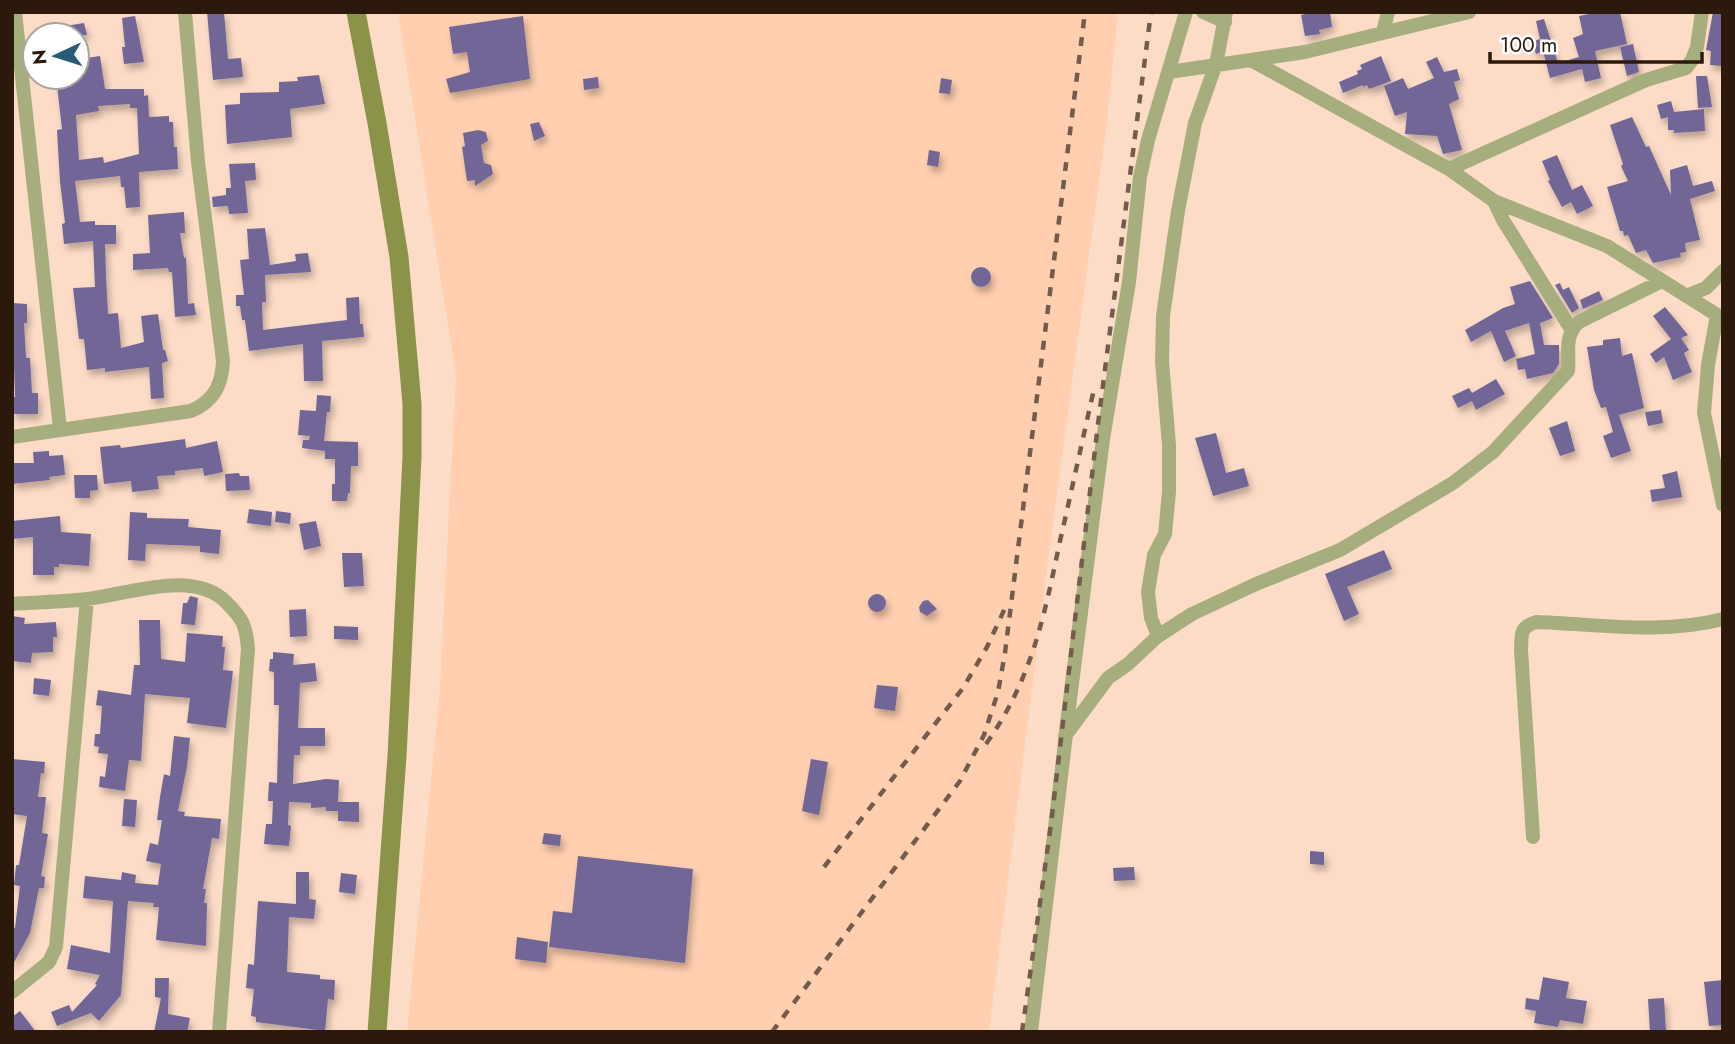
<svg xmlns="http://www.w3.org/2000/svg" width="1735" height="1044" viewBox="0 0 1735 1044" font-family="Jost,sans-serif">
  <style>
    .built { fill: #ffcfaf }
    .building { fill: #726697; fill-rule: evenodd; filter: url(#shadow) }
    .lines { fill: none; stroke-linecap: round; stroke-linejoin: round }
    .street { stroke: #a7ae7e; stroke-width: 14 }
    .secondary { stroke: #8a9347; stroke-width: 19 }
    .rail { stroke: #745c4c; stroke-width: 4.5; stroke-dasharray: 9 9; stroke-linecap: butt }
  </style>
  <defs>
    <filter id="shadow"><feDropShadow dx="3" dy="5.5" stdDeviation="3.5" flood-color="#0004"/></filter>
  </defs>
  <rect width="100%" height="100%" fill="#fddcc7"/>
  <path class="built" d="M398,12H1118L1107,122L1047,568L989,1032H407L440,688L456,375Z"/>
  <path class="building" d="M207,12H224L228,59L241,58L243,77L213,80Z
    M1315,12H1330L1332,27L1319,30L1320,34L1305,36L1301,15Z
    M1598,12H1620L1627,44L1595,51L1601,78L1585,82L1582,69L1550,78L1543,51L1536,54L1532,42L1540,39L1536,21L1544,19L1558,63L1579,57L1573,38L1583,34L1579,16Z
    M1713,12H1723V66L1710,65L1711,51L1706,50Z
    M135,16L144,62L124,64L122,47H125L122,18Z
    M523,16L530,79L450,93L446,79L470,72L467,52L453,54L449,27Z
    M84,23L87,35H48L47,29Z
    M1633,44L1639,72L1627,76L1620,47Z
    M100,56L105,89H144V96L148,95L149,117L169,116V122H173L174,147H177L178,169L139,172L140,207L126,208L124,187H121L120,176L75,181L80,222L95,221V225H116V244H105L106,276L108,314L118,313L121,348L144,342L141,316L158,314L163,350H165L168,361L162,363L164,398L151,399L149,367L105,372V368L87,370L84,339H79L73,288L95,287L93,241L64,244L62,224L65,223L60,182L57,130L62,129L56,77H83L80,59ZM130,104V108H137L139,154L104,163L103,157L79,160L76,115L99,111L98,106Z
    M1381,56L1391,81L1369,89L1367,85L1363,87V85L1343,93L1339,82L1358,74L1357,71L1362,69L1360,65Z
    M1437,57L1444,72L1457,69L1460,80L1454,82L1459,99L1449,104L1462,150L1443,154L1437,136L1405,134L1407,112L1395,116L1384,86L1403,78L1408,89L1434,78L1426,62Z
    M319,75L325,104L290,109L292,137L227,144L225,105L240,104V93L279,92V82L298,81L297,77Z
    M1696,76H1707L1712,107L1698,108Z
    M598,77L599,88L584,90L583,79Z
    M941,78L952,80L950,94L939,93Z
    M1671,101L1674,112L1704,109L1705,131L1674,133V130H1668V117L1661,119L1657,105Z
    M1632,117L1646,147L1649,146L1671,195L1670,170L1687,165L1693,186L1712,181L1715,191L1690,199L1700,240L1685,243L1686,252L1680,253L1681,257L1653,263L1646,250L1636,253L1628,235L1624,236L1623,231H1620L1607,187L1628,181L1621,166L1623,164L1610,125Z
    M539,122L545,136L534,141L530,124Z
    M478,130L486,132L488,141L481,145L484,163L491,165L493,174L475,186V180L467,181L462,147L465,146L463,133Z
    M929,150L940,152L938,167L927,165Z
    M1557,155L1572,190L1582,185L1593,206L1577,214L1571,202L1562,207L1548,181L1550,180L1542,161Z
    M255,163L256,180L245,181L248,213L229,214L228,206L213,207L212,197L226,195V188H231L229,164Z
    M184,212L185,233H180L184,258L186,257L188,304L194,303L196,315L175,317L172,272H169L168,268L133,270V254L150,253L148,215Z
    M265,228L270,265L296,261L295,254L308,253L311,272L265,275L266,302H262L263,330L347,320L346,298L359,297L360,324H363L364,337L322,341L323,381H304L303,344L249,351L245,320H242L240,306H236V295H244L240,260L249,259L247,229Z
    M971 277a10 10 0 1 1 20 0a10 10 0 1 1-20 0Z
    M1530,281L1553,318L1540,323L1544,345H1559V364L1553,373L1527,379L1525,369L1518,370L1516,359L1535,354L1529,323L1505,331L1516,356L1504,362L1491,331L1471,342L1465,330L1503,308L1515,304L1510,287Z
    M1560,283L1563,290L1569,287L1579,308L1572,313L1555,285Z
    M1599,291L1603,300L1583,309L1580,300Z
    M12,303L27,304V323H24L26,358H30L32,393H38V414H13V397H15Z
    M1665,307L1688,335L1681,338L1689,350L1684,353L1692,372L1673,380L1664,357L1656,363L1650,354L1671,339L1653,316Z
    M1620,338L1622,356L1632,353L1644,408L1619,415L1631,451L1611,458L1603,436L1613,432L1606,407L1601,408L1594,390L1587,347L1603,345V340Z
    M1496,379L1505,394L1476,410L1472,401L1458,408L1452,396L1469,388L1472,393Z
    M317,395L331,396L330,412H327L324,441L358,442V466H351L350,493H348L347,501H332V484H335V459H325V451L302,448L303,440H309L310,436L298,435L300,410L316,411Z
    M1661,410L1663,423L1648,426L1645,412Z
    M1567,421L1575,451L1560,456L1549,428Z
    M1216,433L1226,473L1244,468L1249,486L1213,496L1195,438Z
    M185,439L186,448L217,441L223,472L204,476L203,468L175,471V475L157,476L159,489L132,492L131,481L104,484L100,447L120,445L121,448Z
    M49,451V456L63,455L65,475L49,477L50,480L12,484V463H34L33,452Z
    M1677,471L1682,497L1652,502L1650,490L1665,488L1662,475Z
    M239,473L240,476H249L250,490L226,491L225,474Z
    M74,475H97L98,490L90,491V498H75Z
    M249,509L272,512L271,526L247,523Z
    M276,511L291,513L290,524L275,522Z
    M130,512L147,513V518L189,519L188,527L221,530L219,554L200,552V546L146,544L145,561L128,560Z
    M60,516L61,532L91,534L89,566L59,564V567H54V575H33V537L12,539V521Z
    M316,521L321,546L304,550L299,524Z
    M1384,550L1392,569L1347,587L1359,614L1344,621L1325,574Z
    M342,553H362L364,586L344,587Z
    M868 603a9 9 0 1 1 18 0a9 9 0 1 1-18 0Z
    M190,596L198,598L195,625L181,624L183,603H187Z
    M928,600L937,609L927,616L920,612L919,607L923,601Z
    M306,609L307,636L290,637L289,610Z
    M12,616L25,618L24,624L56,622L57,637H53V652L32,653L31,663L12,661Z
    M139,620H160L161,659L185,662L187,633L223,636L222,647H225L223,670L233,671L226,728L187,723L190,698L145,694L141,761L129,760L125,791L99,787L100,776L105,777L108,754L98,753L99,747L94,746L95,734H100L102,706L96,705L98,690L131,695L134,665H140Z
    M334,626L358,627V640L334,639Z
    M273,652L294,654L293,665L315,663L317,681L300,683L298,728H325V746H300V755H294L293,784L326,779L339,780L338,802H359V822L338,821V803V811H326V807L311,808V803L289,802L288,825L291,826L289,846L264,844L266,824H272L273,801H268L269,782L277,783L279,705H274V672L269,671L270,659H273Z
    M34,678L51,680L49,696L33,694Z
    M877,685L898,687L895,711L874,708Z
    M174,736L190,738L187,767L178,811L185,812L184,816L221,819L219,839L212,838L203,889H206L204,903H207L206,946L156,940L159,907H153L154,903L128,901L121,995L99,1021L91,1013L57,1026L51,1012L69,1005L72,1012L97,985L95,984L100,975L67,969L71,945L110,953L113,901L83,898L85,876L121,880L122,872L136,875L135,883L158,885L161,864L146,861L150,843L158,845L162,820H157L160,797L164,774L170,776Z
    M12,759L45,762L44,774L41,773L38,797H46L42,833L48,834L41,876L45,877L44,888H39L30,933L12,966V927L15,928L20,886L14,885L16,865H19L27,816L12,814Z
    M811,759L828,762L819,815L802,811Z
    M124,799L137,800L135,827L122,826Z
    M544,833L561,835L560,846L542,844Z
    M1310,851L1324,852V865L1310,864Z
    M578,856L693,869L685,963L549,947L553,911L572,913Z
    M1134,867L1135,880L1114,881L1113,868Z
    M296,872H309V899L316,900L314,919L289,917L287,972L320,975V979L335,980L334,1000L328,999L325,1031L256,1022V1017L251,1016L254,989L246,988L248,964L254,965L258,901L296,904Z
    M341,873L357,875L355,894L339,892Z
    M517,937L548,942L546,963L515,959Z
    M1543,977L1569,982L1566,998L1587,1001L1583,1024L1560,1020L1558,1027L1534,1023L1536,1011L1525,1009L1526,998L1539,1000Z
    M155,978H169L168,1014L190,1018L187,1032H154L161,998L155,997Z
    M1723,980V1025L1709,1026L1704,982Z
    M1664,998L1666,1031L1650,1032L1648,999Z
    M20,1011L36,1032H12V1017Z"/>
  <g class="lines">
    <path class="street" d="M15,12L60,429
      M1203,12L1225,22
      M1383,32L1388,12
      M1251,60L1449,169L1494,201L1607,246L1717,315L1723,317
      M1169,72L1305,52L1469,12
      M1449,169L1646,80L1686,68L1692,60L1697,47L1702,12
      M1494,201L1503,220L1571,329
      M1686,296L1706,288L1723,271
      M1717,315L1708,365L1704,413L1723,505
      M12,437L191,411C214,401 222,385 223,361L198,162L185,12
      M12,604C37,602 63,602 87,599C130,594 193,569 226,602C243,619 246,625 248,649L219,1032
      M1158,636L1151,618L1148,592L1154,555L1165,534L1169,492V445L1162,361L1163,316L1178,211L1195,123L1216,64L1226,12
      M1066,731L1103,439L1129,282L1140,177L1148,140L1186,12
      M1065,736L1108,678L1128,664L1158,636L1192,614L1256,584L1340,550L1453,483L1493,452L1568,371C1570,351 1563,337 1579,322L1662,281
      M1533,837L1521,650C1522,634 1519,628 1536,622C1598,624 1661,635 1723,619
      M12,992L49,962L56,947L87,599
      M1031,1032L1066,734"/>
    <path class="secondary" d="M356,12L377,123L399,257L412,404V457L397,756L377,1032"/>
    <path class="rail" d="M986,744C1032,679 1044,617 1060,541C1072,489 1083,437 1095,385
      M824,867L963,688L987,647L1006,606
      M772,1032L960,781L984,735L998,692L1005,653L1085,12
      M1022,1032L1051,824L1098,424L1151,12"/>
  </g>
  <rect width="1735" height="1044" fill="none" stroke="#2c190b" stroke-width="28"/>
  <g transform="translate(56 56) rotate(266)"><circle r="33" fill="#ffffff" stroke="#aba39d" stroke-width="2"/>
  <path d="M0-5L12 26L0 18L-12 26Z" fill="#275b78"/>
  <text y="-10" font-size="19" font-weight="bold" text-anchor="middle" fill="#2c190b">N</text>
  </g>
  <path d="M1490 52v10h212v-10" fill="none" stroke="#2c190b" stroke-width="3.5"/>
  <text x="1500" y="52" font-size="21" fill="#2c190b" stroke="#ffffff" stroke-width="5" paint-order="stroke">100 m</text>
</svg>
